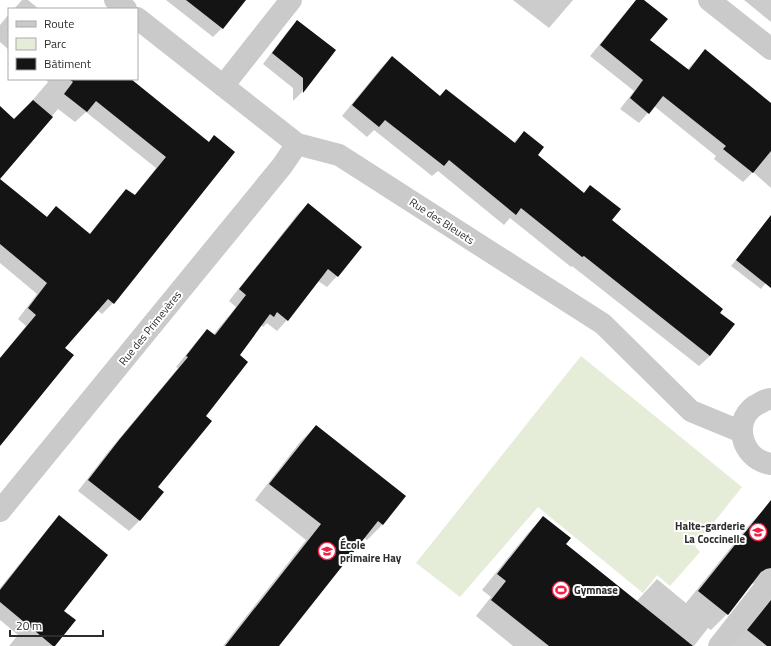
<svg xmlns="http://www.w3.org/2000/svg" width="771" height="646" viewBox="0 0 771 646" font-family="'Titillium Web',sans-serif">
  <style>
    .green { fill: #e5ecd8 }
    .shadow { fill: #0003 }
    .building { fill: #141414 }
    .lines { fill: none; stroke-linecap: round; stroke-linejoin: round }
    .minor { stroke: #cacaca; stroke-width: 22 }
    .labels { text-anchor: middle; dominant-baseline: central; stroke-width: 4; stroke-linejoin: round; paint-order: stroke }
    .street-label { font-size: 11px; fill: #2d2d2d; stroke: #fff }
    .poi-label { font-size: 11px; font-weight: bold; fill: #2d2d2d; stroke: #fff; text-anchor: start }
  </style>
  <rect width="100%" height="100%" fill="#fff"/>
  <path class="green" d="M581,356L742,487L695,546L700,552L670,586L657,575L643,593L538,507L460,597L416,563Z"/>
  <path class="shadow" d="M22,0H28L39,9H14Z
    M166,0H242L222,28L213,37Z
    M513,0H573L549,28Z
    M636,0H642L649,40L687,70L705,50L771,104V188L753,172L743,182L714,159L716,156L654,106L639,123L620,109L634,91L590,56Z
    M744,0H771V22Z
    M9,14V50L0,42V25Z
    M297,22L334,50L302,92L293,101V88L263,64L287,32Z
    M392,57L439,97L513,143L524,132L536,155L583,194L590,186L611,220L734,324L710,356L699,366L572,266L571,267L510,218L504,225L438,171L432,176L374,130L367,137L342,116L381,68Z
    M45,79H129L208,143L214,136L234,152L113,303L102,314L97,310L64,348L0,444V358L26,326L18,319L37,294L0,263V180L46,218L56,207L89,235L116,201L126,190L134,196L156,168L86,112L75,122L58,109L0,178V108L15,121L48,82Z
    M308,204L361,247L337,276L327,287L318,281L287,320L277,331L267,323L263,327L261,325L239,355L204,416L157,487L163,492L139,521L129,531L78,491L108,452L178,368L176,367L197,341L207,331L213,335L236,307L229,301L297,215Z
    M756,235L771,237V277L761,289L731,266Z
    M316,426L404,497L382,525L367,540L364,538L278,646H223L306,540L255,500L300,442Z
    M765,509L771,514V646H733L756,583L751,584L727,614L711,630L708,628L694,646H513L476,616L491,597L482,590L528,533L543,517L564,544L636,602L657,579L686,603L749,525Z
    M59,517L62,611L53,646H9L18,635L0,620V588L50,526Z"/>
  <path class="building" d="M186,0H246L223,29Z
    M636,0H644L668,19L650,40L689,70L705,49L771,103V151L753,173L723,149L726,146L663,96L649,114L630,98L643,80L600,45Z
    M297,20L336,50L303,93V78L272,53Z
    M392,56L440,96L446,89L515,143L524,131L544,147L538,155L584,193L590,185L621,209L612,220L723,309L720,313L735,324L710,356L584,256L582,257L521,208L516,215L449,160L444,166L385,120L379,127L352,105Z
    M69,79H131L209,142L214,135L235,152L114,304L108,299L65,348L74,355L0,446V358L36,315L28,308L47,283L0,244V106L14,119L33,100L53,117L0,179L47,217L56,206L90,234L126,189L135,195L166,157L96,101L87,112L64,94L73,82Z
    M308,203L362,247L338,277L328,269L288,321L277,312L274,317L270,314L240,355L248,362L206,416L212,421L158,487L164,492L140,521L88,480L119,440L188,357L186,356L207,329L215,335L246,295L239,289Z
    M771,215V288L736,260Z
    M316,425L406,496L383,525L378,521L279,646H225L321,524L269,484Z
    M771,500V568L766,569L761,572L728,615L698,591Z
    M59,515L108,555L64,611L76,620L55,646H53L0,602V590Z
    M543,516L571,538L566,544L693,646H549L491,600L506,581L497,574Z
    M771,600V646H767L747,630Z"/>
  <g class="lines">
    <path class="minor" d="M115,0L126,9
      M709,0L771,49
      M137,18L297,144L339,155L603,324L691,411L742,432
      M223,86L291,0
      M771,399C767,399 763,401 760,403C730,416 740,460 771,464
      M0,511L282,166L297,144
      M719,646L771,580"/>
  </g>
  <defs>
    <symbol id="school-ring" viewBox="-11 -11 22 22"><circle r="9.5" fill="#fff" stroke="#f31f47" stroke-width="1.5"/><path d="M0-5L7-2L0 1L-7-2ZM-4 1L0 2.5L4 1V4Q0 6-4 4Z" fill="#f31f47"/></symbol>
    <symbol id="stadium-ring" viewBox="-11 -11 22 22"><circle r="9.5" fill="#fff" stroke="#f31f47" stroke-width="1.5"/><path d="M0-5a6.5 5 0 1 0 0 10a6.5 5 0 1 0 0-10ZM-3.5-1.8h7v3.6h-7Z" fill="#f31f47"/></symbol>
  </defs>
  <g fill-rule="evenodd">
    <use href="#school-ring" x="748" y="522" width="20" height="20"/>
    <use href="#school-ring" x="317" y="541" width="20" height="20"/>
    <use href="#stadium-ring" x="551" y="580" width="20" height="20"/>
  </g>
  <g class="labels">
    <g class="street-label">
      <text transform="translate(442 221) rotate(33)">Rue des Bleuets</text>
      <text transform="translate(150 328) rotate(-51)">Rue des Primevères</text>
    </g>
    <g class="poi-label">
      <text x="745" y="526" text-anchor="end">Halte-garderie<tspan x="745" dy="13">La Coccinelle</tspan></text>
      <text x="340" y="545">École<tspan x="340" dy="13">primaire Hay</tspan></text>
      <text x="574" y="590">Gymnase</text>
    </g>
  </g>
  <rect x="8" y="8" width="130" height="72" fill="#ffffff" stroke="#ababab"/>
  <rect x="16" y="21" width="20" height="6" fill="#cacaca" stroke="#ababab"/>
  <text x="44" y="28" font-size="12" fill="#2d2d2d">Route</text>
  <rect x="16" y="38" width="20" height="12" fill="#e5ecd8" stroke="#ababab"/>
  <text x="44" y="48" font-size="12" fill="#2d2d2d">Parc</text>
  <rect x="16" y="58" width="20" height="12" fill="#141414" stroke="#ababab"/>
  <text x="44" y="68" font-size="12" fill="#2d2d2d">Bâtiment</text>
  <path d="M10 630v6h93v-6" fill="none" stroke="#2d2d2d" stroke-width="2"/>
  <text x="16" y="630" font-size="12" fill="#2d2d2d" stroke="#ffffff" stroke-width="3" paint-order="stroke">20 m</text>
</svg>
